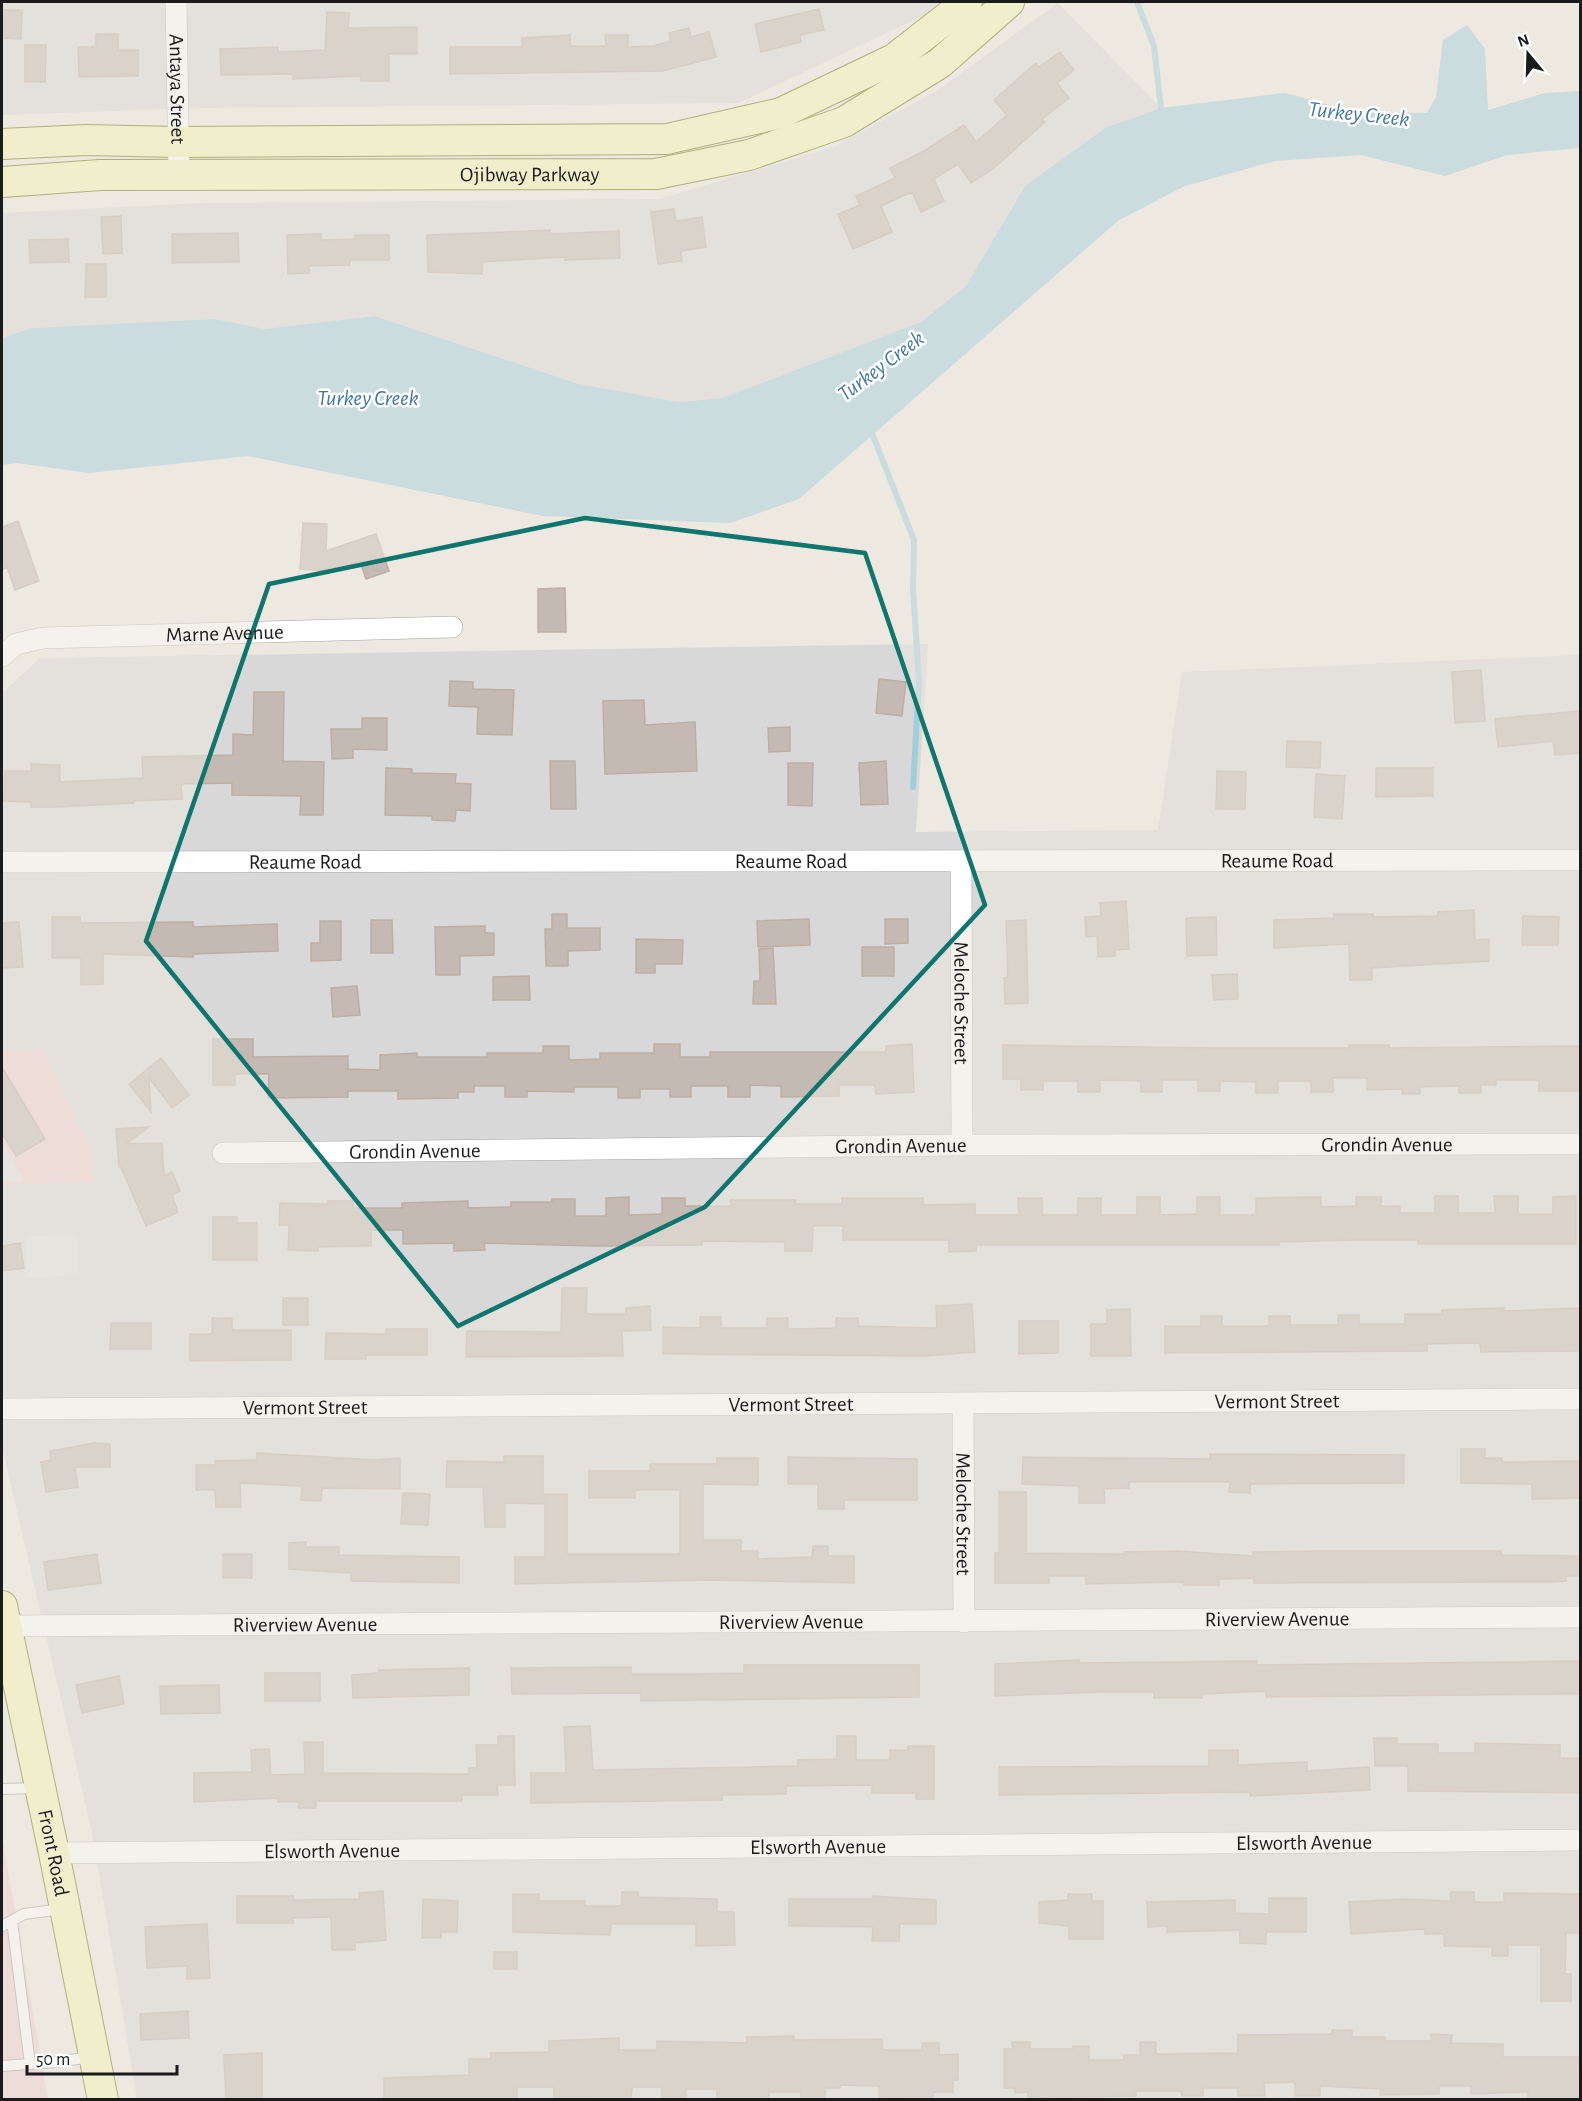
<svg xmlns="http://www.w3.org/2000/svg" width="1582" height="2101" viewBox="0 0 1582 2101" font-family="'Alegreya Sans',sans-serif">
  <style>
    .residential { fill: #d9d8d8 }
    .commercial { fill: #eecfce }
    .parking { fill: #dfdfdf }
    .water { fill: #9fcfdb }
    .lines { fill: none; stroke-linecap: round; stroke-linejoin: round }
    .stream { stroke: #9fcfdb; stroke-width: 6 }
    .building { fill: #c4bab3; stroke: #beaea2; stroke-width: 1.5 }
    .lane-casing { stroke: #a2a2a2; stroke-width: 12 }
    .street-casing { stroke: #a2a2a2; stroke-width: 22 }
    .secondary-casing { stroke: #666f04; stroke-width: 32 }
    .lane { stroke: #fff; stroke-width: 10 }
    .street { stroke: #fff; stroke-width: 21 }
    .secondary { stroke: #f7f9b1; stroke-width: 30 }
    .marked { fill: none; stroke: #0f766e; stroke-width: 4.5; stroke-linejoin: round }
    .labels { text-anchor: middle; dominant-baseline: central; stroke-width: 5; stroke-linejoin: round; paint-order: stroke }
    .street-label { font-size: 21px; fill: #1b1b1b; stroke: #fff }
    .water-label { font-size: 22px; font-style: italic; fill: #4576a1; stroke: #fff }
  </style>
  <rect width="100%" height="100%" fill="#ede8e0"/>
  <path class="residential" d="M2,2H939L931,12L738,103L202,108L2,115Z
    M1058,3L1161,108L1105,128L1025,186L966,286L921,322L723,398L679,402L579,384L375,316L265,329L214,319L32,328L2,338V213L202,203L659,199L834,147L938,90Z
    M928,644L916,832L1158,830L1182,672L1580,655V2099H137L93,1837L2,1447V1185L93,1181L44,1050L2,1053V693L40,658Z"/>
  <path class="commercial" d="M43,1049L90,1149L93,1181L2,1185V1053Z
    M2,1837L48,2099H2Z"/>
  <path class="parking" d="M2,1138L24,1181H2Z
    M76,1235L79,1275L26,1278V1236Z"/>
  <path class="water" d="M1467,25L1485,49L1488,110L1545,93L1580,91V148L1507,155L1445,176L1361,155L1275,161L1185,186L1119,220L799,499L730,523L543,516L248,456L89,473L17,463L2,465V338L32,328L214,319L265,329L375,316L579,384L679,402L723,398L921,322L966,286L1025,186L1105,128L1161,108L1285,93L1356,112L1427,113L1436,97L1443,40Z"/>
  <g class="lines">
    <path class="stream" d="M1137,2L1154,46L1161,108
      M870,428L914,540L913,588L919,682L913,787"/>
  </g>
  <path class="building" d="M819,9L824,30L800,35L801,42L761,52L755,24Z
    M2,10H22L21,39L2,38Z
    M327,12L349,13L348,28L417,27V54H389V81H361V76L293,79V74L221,75L220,49L278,47V52L325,50Z
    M689,28L691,37L709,32L716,57L663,71L450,74V47H522V38L570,35V46H606L605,35H628V47L653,46L671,41L669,33Z
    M96,34H118V50H138V76L79,77L78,47H96Z
    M25,45H46L45,82H25Z
    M1060,52L1074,70L1057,83L1069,98L1042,119L1045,122L993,169L971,183L958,164L934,179L944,201L921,212L912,192L881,206L892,232L853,249L838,214L860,205L856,196L895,178L890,168L924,151L964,125L976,142L1007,115L994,100L1036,63L1039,67Z
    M674,209L676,221L702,217L706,247L681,251L682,261L658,264L651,212Z
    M121,216L122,253L103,254L101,217Z
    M550,230V234L619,231L620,258L565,260V257L482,262V274L428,272L427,235Z
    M238,233L239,262L172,263V234Z
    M321,234V240L355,239V235H389V260H350V265L309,266V273L288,274L287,235Z
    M68,239L69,262L30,263L29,240Z
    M86,264H106V297H85Z
    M18,521L39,581L15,590L7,567L2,570V527Z
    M303,523L327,524L326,551L376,534L389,571L366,579L360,561L331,571L300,569Z
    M565,588L566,632H538V589Z
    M1481,670L1485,721L1455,723L1452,672Z
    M879,679L906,682L902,716L876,713Z
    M450,681L473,682V689L514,690L512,735L477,734L478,707L449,706Z
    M254,692H284L283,761L324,762L323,815H300L301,796L232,795V783L181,784L182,799L134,801V803L59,807H31V802L4,801L5,771H31V764L60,765V782L143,778L142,757L233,755V734L253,735Z
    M644,700L645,725L695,722L697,771L605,774L603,701Z
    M1579,711L1581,753L1555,755L1553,741L1498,747L1495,719Z
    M362,718H387V750L353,749V758L332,759L331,729H362Z
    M790,727V751L769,752L768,728Z
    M1287,741L1321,742L1320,768L1286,767Z
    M550,761H575L576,809H551Z
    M886,761L888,804L861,805L859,763Z
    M788,763H813L812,806L788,805Z
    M386,768L412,769V773L456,774L455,783L471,784L470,811L456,810L455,821L432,820V816L385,815Z
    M1376,768H1433V796L1376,797Z
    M1217,771L1246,772L1245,809H1216Z
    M1316,774L1345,776L1342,819L1314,817Z
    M1126,901L1129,949L1115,950V956L1098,957L1097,936L1086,937L1085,917L1101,916L1100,903Z
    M1474,910L1475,940L1489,939V961L1372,968V980H1350L1349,944L1274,948V920L1334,918V914H1373V917L1438,916V912Z
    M552,914H567V928H600V950L568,951V966H546L545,929H552Z
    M1523,916L1559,917L1558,945H1522Z
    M52,917H80V923L193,922V927L277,924L278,951L193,954V957L103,954V984L81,985V958H52Z
    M1216,917L1217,955L1187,956L1186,918Z
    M809,919L810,945L758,947L757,921Z
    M885,919H908V943L885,944Z
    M371,920H392L393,953H371Z
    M1026,920L1028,1003L1005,1004L1004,978L1008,977L1006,921Z
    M320,921H341V960L311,961V943H320Z
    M19,922L23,967L2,968V923Z
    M485,926V933H494V955L460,956V975H436L435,927Z
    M636,939L683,940L682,964H655V973H636Z
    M862,947H894V976H862Z
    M773,948L776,1004H753L754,981H760L759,949Z
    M1237,974L1238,999L1214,1000L1212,975Z
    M529,976L530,1000H493V977Z
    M357,986L360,1015L333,1017L331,988Z
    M213,1039H253V1057L348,1056V1069L380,1070V1055L417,1053V1057H487V1053H543V1046H569V1060L600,1059V1053H654V1044H680V1057H710V1052H886V1046L912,1044L914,1092L876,1094L875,1085H839V1096L781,1097V1086L750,1085V1097H728V1086H691V1097H670V1089H640V1098H618V1087H574V1092L527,1091V1097H505V1086H474V1092H458V1098L398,1099V1091H348V1097L268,1098L269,1074H235V1085H213Z
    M1003,1045L1220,1048H1349V1045H1389V1048L1581,1046V1091H1539V1080H1496V1085H1481V1093H1459V1086L1420,1087V1094H1402V1089L1367,1090V1078H1333V1092H1311V1081H1278V1093H1256V1082L1220,1081V1091H1198V1080H1162V1092H1141V1081L1100,1080V1092H1078V1081H1043V1090H1021V1079H1003Z
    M161,1058L189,1095L172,1108L149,1078L151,1112L129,1084Z
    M2,1067L45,1139L16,1156L2,1133Z
    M149,1127L126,1144L162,1143L164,1176L172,1172L180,1191L172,1195L178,1212L146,1226L121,1167H119L116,1129Z
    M1435,1196H1458V1213H1495L1494,1196H1518V1214H1553V1197L1576,1196V1244H1418V1240H1356L1279,1242V1245H976V1251L949,1252V1240H843V1226H813L812,1251H785V1242L702,1241V1245L592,1246L484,1243L485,1250L454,1251V1243L403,1244V1230H371V1246L318,1247V1251L288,1250L289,1225H279L280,1203L328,1204V1201H353V1208H402V1203L468,1201V1208L511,1207V1202H552V1199H575V1216H606V1198L629,1197V1215L662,1214V1198H685V1206H731V1200H796L795,1204H842V1198H923V1205L975,1204V1215H1019L1018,1198H1042V1215H1078V1198H1101V1215H1137V1197H1160V1215L1197,1214V1197H1220V1215H1256V1198L1321,1197V1207L1356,1206V1197H1381V1206H1400V1213H1435Z
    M213,1217H237V1223H257V1260H213Z
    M20,1243L24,1268L2,1271V1246Z
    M562,1288H587L586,1314H626V1308L650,1306L651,1330L622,1331L623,1356L466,1357L467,1331L561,1332Z
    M283,1298H308V1325H283Z
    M972,1304L975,1352L926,1356L663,1354V1327L700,1328V1317H721V1328H767V1318H788V1329L836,1328V1318H858V1326L937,1328L936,1306Z
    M1504,1308V1311L1581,1308V1351L1481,1352L1480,1343L1427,1344V1351L1165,1353V1326H1201V1316H1222V1326H1269V1316H1290V1325H1338V1315H1359V1324H1405V1314H1442V1310Z
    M1130,1309L1131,1356H1091V1324H1107V1310Z
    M212,1318H232V1330H291V1360L190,1361V1334H212Z
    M1019,1321H1058V1353L1019,1354Z
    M111,1323H151V1349H110Z
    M386,1329H427V1355H366V1359H325L326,1333L386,1334Z
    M94,1443L110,1444V1467H75L78,1487L46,1492L41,1462L51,1460L50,1451Z
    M1461,1449H1485V1458H1502V1462L1581,1461V1498L1532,1499V1484L1461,1483Z
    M257,1453L376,1460L400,1458V1489L322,1488L321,1501L301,1500L302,1486L240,1483L241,1507H216L215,1490H196V1465H215V1461L257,1460Z
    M1210,1454L1404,1455V1483L1250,1484V1493L1229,1492L1230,1482H1129V1488L1104,1489L1105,1503H1079V1486L1022,1484L1023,1457L1210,1459Z
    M504,1456H543V1504L505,1503V1527H485L483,1487H446L447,1461L504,1462Z
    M788,1457L917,1459V1500H844V1509H818V1484H788Z
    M717,1458H758V1485L703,1484V1540H741V1551H758V1559L812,1557L813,1546H828V1556H854V1583L711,1580L515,1584V1557H545V1494H567V1554H680V1490H635V1498H589V1471H650V1464H717Z
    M999,1492H1026V1553L1124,1554V1552L1176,1551L1253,1556V1552L1313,1551H1501V1555L1581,1556V1576H1566V1581L1549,1582L1254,1583V1578L1219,1579V1585H1184V1582L1086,1584V1576H1049V1583H995V1553H999Z
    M403,1493L430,1494L428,1525L401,1524Z
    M306,1542V1547H339V1555L459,1557V1583L351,1581V1573L289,1569V1543Z
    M97,1554L101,1583L48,1590L44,1562Z
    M223,1554H252V1578H223Z
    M1079,1660V1663L1257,1661V1665L1581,1661V1694L1266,1697V1691L1202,1694V1698H1154V1692H1102L995,1696V1664Z
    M744,1665H919V1697L641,1701V1693L512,1694L511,1668L631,1667V1674H685L744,1673Z
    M469,1668V1695L353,1698L352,1675L379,1673V1670Z
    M265,1673H320V1701H265Z
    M119,1676L124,1704L82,1713L76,1685Z
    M219,1685L220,1713L161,1714L160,1686Z
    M590,1726L593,1770L798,1766V1760L837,1759V1736H856V1760H890V1750H908V1746H934V1799H916V1793H872V1785L786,1786V1794L722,1795V1800L531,1803V1773H566L564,1727Z
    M498,1736H514L515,1785H497L498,1795H462V1801H316V1808H299V1802H278V1798L194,1802V1773L252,1772L251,1750L269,1749L271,1775L305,1774L304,1742H323V1773L469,1774V1768H477L476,1745H498Z
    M1374,1738H1397V1744H1438V1753H1475V1743L1560,1745V1758H1581V1793L1408,1791V1766H1375Z
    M1209,1750H1238V1765L1307,1762V1771L1369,1767L1370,1790L1250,1796V1792L999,1795V1767L1209,1766Z
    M383,1891L386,1940L355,1943V1950H332L331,1917L293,1918V1923H237V1896H293V1900L359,1899V1893Z
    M622,1892H638V1897L717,1899V1912H734L735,1945L696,1946V1924H611L610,1935L513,1932V1894H539V1901H585V1906H622Z
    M1451,1892H1474V1902H1504V1893L1581,1894V1933H1566L1565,1974H1571V2001H1541V1945H1508V1956H1492V1947L1444,1946V1934H1425V1929L1351,1934L1349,1902L1403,1899L1451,1901Z
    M1068,1894H1092V1901H1103V1939H1069V1926L1039,1923V1902L1068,1900Z
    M873,1896L936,1900V1924H900L899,1941H872L873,1927L789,1926V1899H873Z
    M1269,1898H1306V1932H1266V1944L1240,1943V1930L1167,1932V1926L1148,1927L1147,1902L1235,1900V1913L1269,1914Z
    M423,1899L458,1901L457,1932H441V1938H422Z
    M207,1924L210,1978L187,1979V1966L147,1968L145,1927Z
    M494,1952H517V1969H494Z
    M188,2011L189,2038L141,2040L140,2014Z
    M1332,2030H1352V2037H1385L1386,2041H1431V2034L1452,2035L1451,2043L1503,2044V2057H1579L1580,2100H1528V2092L1471,2094V2086H1439V2094L1380,2095L1381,2089L1320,2086V2096H1295V2082L1264,2083L1265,2096H1238V2088H1203V2096H1182L1181,2091H1136V2096L1028,2098V2092L1015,2093V2088H1004V2049H1013L1012,2042H1030V2049H1073V2046H1089V2060H1124V2055H1140V2042H1156V2054L1238,2053V2035L1332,2034Z
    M794,2036V2040L882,2039V2050H922V2043H939V2055L958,2054V2080H953V2092H933V2098L879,2097V2086L840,2085V2088H825V2099H801V2092H769V2098L717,2100V2089H686V2098H662V2087H632L631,2099L554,2098V2087H517V2100H384V2078L469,2075V2059H491V2053L549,2052V2041L619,2038V2050H657V2041L747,2043V2037Z
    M262,2053V2100H226L224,2055Z"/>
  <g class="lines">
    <defs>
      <path id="lane" d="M2,1789L37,1788
        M12,1921L30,2064
        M2,1926L24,1914L62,1909
        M2,2066L56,2062L91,2057"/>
      <g id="street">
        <path id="s1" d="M176,2L179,176"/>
        <path id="s2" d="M2,656L16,644L43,638L452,627"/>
        <path id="s3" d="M961,861L962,1145"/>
        <path id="s4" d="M2,862L1580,860"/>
        <path id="s5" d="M223,1153L962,1145L1580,1144"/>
        <path id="s6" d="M963,1404L964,1622"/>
        <path id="s7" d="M2,1409L1580,1399"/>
        <path id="s8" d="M2,1626L1580,1617"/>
        <path id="s9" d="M54,1853L1580,1840"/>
      </g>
      <g id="secondary">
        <path d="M2,144L86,140L177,142L667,139L781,113L894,59L967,2"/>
        <path id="s10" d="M2,182L100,175L656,174L749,155L844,122L940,63L1009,2"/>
        <path id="s11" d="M2,1606L54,1853L103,2100"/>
      </g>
    </defs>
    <use href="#lane" class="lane-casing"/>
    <use href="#street" class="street-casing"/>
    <use href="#secondary" class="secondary-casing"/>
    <use href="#lane" class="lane"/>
    <use href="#street" class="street"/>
    <use href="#secondary" class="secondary"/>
  </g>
  <path d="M0 0H1582V2101H0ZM585,518L865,553L985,905L705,1207L458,1326L146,941L269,584Z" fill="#ede8e0" fill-opacity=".55" fill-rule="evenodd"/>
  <path class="marked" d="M585,518L865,553L985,905L705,1207L458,1326L146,941L269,584Z"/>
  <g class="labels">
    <g class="street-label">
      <text stroke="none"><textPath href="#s1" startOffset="87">Antaya Street</textPath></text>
      <text stroke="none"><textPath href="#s10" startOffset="528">Ojibway Parkway</textPath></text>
      <text stroke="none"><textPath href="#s2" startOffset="228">Marne Avenue</textPath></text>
      <text stroke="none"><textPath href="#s4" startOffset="1275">Reaume Road</textPath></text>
      <text stroke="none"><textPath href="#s4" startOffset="789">Reaume Road</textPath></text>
      <text stroke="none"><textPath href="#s4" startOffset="303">Reaume Road</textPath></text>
      <text stroke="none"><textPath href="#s3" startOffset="142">Meloche Street</textPath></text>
      <text stroke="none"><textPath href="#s5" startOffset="1164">Grondin Avenue</textPath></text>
      <text stroke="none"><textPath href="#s5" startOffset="678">Grondin Avenue</textPath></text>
      <text stroke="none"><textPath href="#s5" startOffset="192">Grondin Avenue</textPath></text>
      <text stroke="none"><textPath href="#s7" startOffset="1275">Vermont Street</textPath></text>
      <text stroke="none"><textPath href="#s7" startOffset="789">Vermont Street</textPath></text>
      <text stroke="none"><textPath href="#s7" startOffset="303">Vermont Street</textPath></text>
      <text stroke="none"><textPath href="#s6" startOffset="110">Meloche Street</textPath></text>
      <text stroke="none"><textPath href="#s8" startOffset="1275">Riverview Avenue</textPath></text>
      <text stroke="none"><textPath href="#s8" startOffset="789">Riverview Avenue</textPath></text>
      <text stroke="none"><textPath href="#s8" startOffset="303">Riverview Avenue</textPath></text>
      <text stroke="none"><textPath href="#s9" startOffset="1250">Elsworth Avenue</textPath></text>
      <text stroke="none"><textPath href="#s9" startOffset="764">Elsworth Avenue</textPath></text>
      <text stroke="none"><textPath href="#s9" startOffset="278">Elsworth Avenue</textPath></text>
      <text stroke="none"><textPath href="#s11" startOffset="252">Front Road</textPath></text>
    </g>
    <g class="water-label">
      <text transform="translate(1359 114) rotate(6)">Turkey Creek</text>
      <text transform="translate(881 366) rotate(-37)">Turkey Creek</text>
      <text x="368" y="398">Turkey Creek</text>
    </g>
  </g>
  <rect width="1582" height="2101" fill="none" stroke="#1b1b1b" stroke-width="6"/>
  <g transform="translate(1528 54) rotate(341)" stroke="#ffffff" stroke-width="4.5" paint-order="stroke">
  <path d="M0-4.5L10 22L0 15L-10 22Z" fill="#1b1b1b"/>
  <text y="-9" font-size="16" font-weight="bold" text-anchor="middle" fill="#1b1b1b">N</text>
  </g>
  <path d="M27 2065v9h150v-9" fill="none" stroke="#1b1b1b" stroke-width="3"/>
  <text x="36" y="2065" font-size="18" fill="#1b1b1b" stroke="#ffffff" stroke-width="4.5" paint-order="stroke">50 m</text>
</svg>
